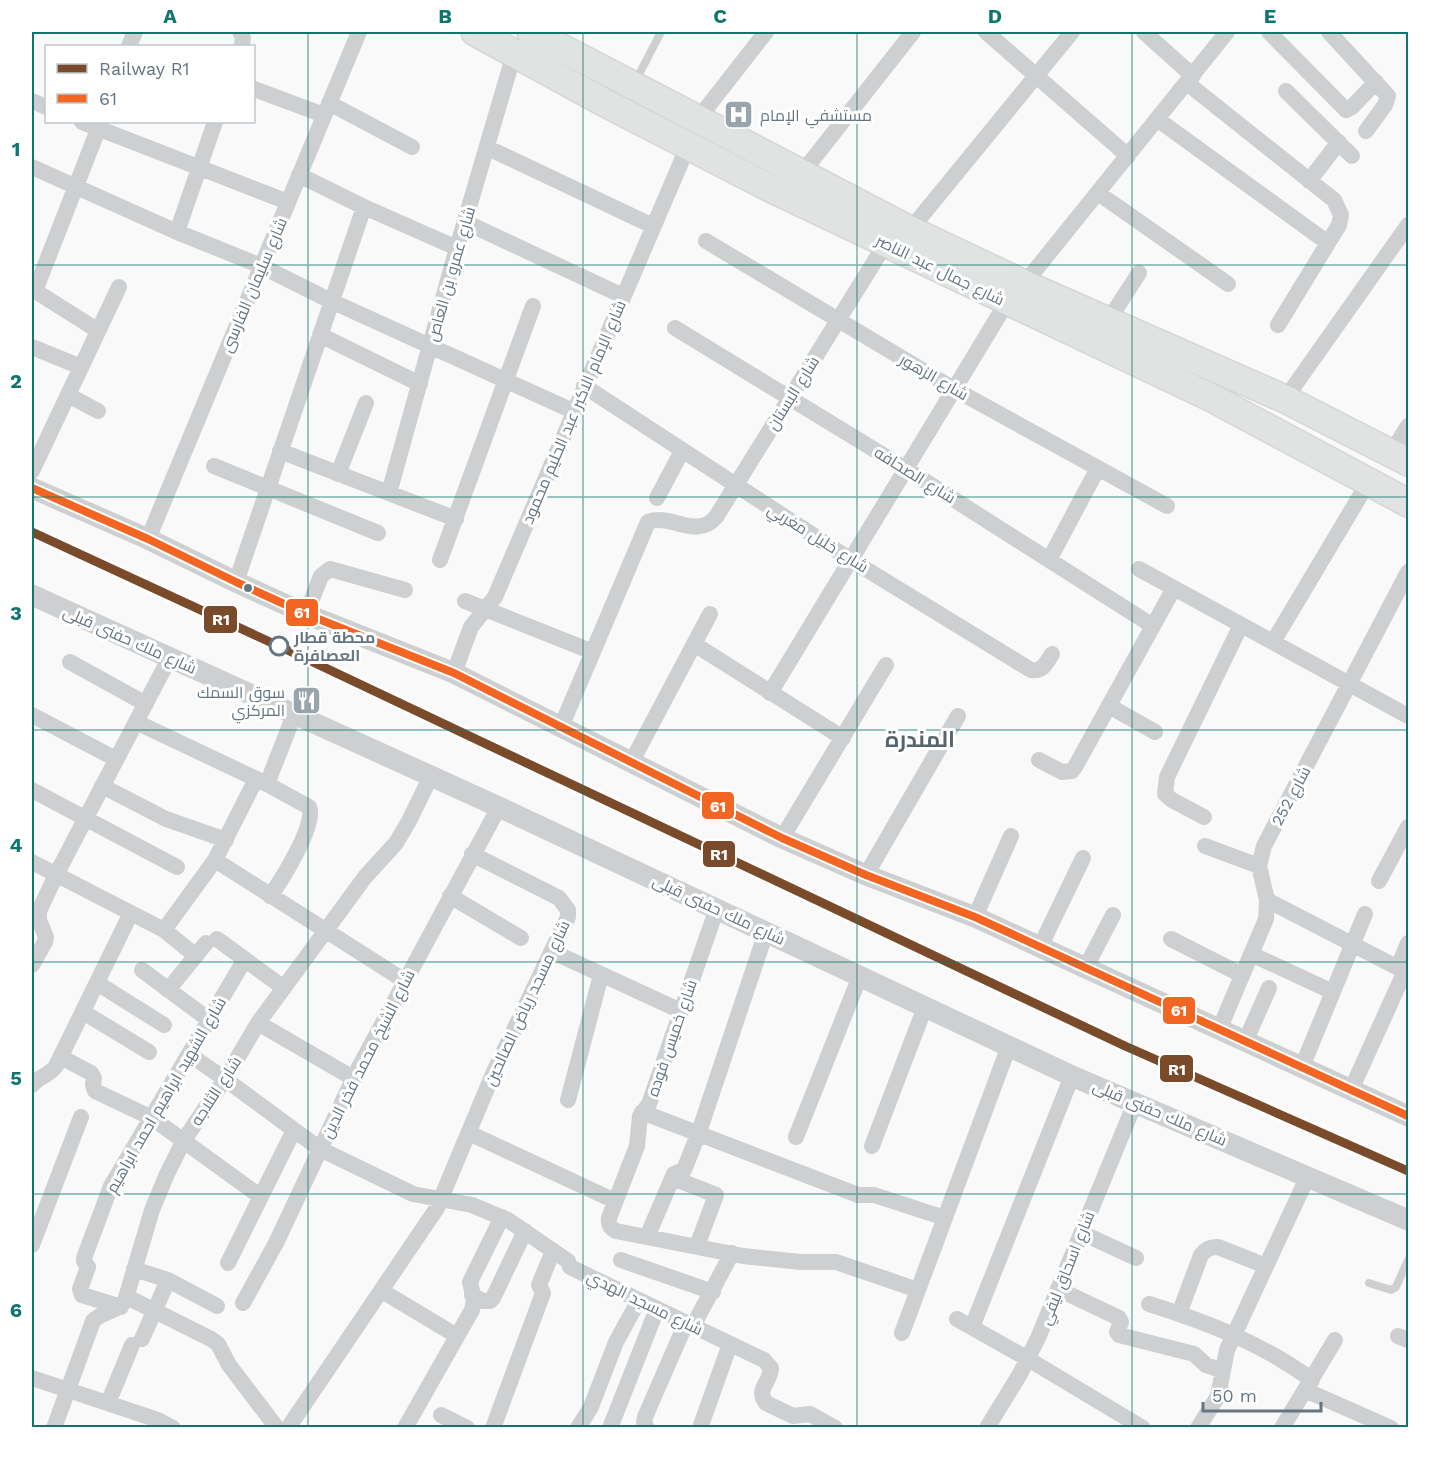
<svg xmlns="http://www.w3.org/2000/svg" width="1440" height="1459" viewBox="0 0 1440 1459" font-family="'Work Sans',Cairo,sans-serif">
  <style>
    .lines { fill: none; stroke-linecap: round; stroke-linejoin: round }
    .primary-casing { stroke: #d5d6d7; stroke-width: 30 }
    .service { stroke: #cecfd0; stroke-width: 8 }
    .minor { stroke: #cecfd0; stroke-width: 16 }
    .tertiary { stroke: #cecfd0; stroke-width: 21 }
    .primary { stroke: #e1e2e2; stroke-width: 27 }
    .bus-1-casing { stroke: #fff; stroke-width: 12 }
    .bus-1 { stroke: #f26522; stroke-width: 8 }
    .rail-1-casing { stroke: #fff; stroke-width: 14 }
    .rail-1 { stroke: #7a4b2a; stroke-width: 9 }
    .grid { fill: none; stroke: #0f766e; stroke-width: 1.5; stroke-opacity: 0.55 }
    .bus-dot { fill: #657683; stroke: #fff; stroke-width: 2 }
    .stop-dot { fill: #fff; stroke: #657683; stroke-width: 3 }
    .labels { text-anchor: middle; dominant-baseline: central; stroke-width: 6; stroke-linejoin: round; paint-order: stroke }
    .poi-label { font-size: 16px; fill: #657683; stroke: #fff; text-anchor: start }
    .street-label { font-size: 16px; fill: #657683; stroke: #fff }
    .stop-label { font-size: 16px; font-weight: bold; fill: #657683; stroke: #fff; text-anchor: start }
    .district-label { font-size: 22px; font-weight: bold; fill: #57646e; stroke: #fff }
    .line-badge { stroke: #fff; stroke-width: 2 }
    .badge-label { font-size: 16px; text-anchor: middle; font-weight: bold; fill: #fff }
    .neatline { fill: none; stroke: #0f766e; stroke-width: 2 }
    .grid-label { font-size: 20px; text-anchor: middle; font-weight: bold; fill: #0f766e }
  </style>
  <rect width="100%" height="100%" fill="#f9f9f9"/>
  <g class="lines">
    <defs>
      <path id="primary" d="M475,32L607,104L766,186L1212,398L1408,503
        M531,32L910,230L1024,284L1285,399L1408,462"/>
    </defs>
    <use href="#primary" class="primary-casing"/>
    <path class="service" d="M635,82L661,32
      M1369,1283L1391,1290L1396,1287L1408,1260"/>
    <path class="minor" d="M240,32L243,38L242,46
      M986,32L1128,156
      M1144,32L1193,76
      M1269,32L1346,110L1352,107L1376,82
      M1329,32L1388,96L1385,105L1366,131
      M129,46L135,32
      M1187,83L1334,200L1341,215L1339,225L1278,325
      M254,89L324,115
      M1286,91L1352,156
      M32,101L46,107
      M329,103L412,147
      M698,119L766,32
      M1157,119L1328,243
      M82,122L288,202
      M488,148L653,226
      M32,167L177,232L261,266L331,301L573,411
      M802,173L913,32
      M299,175L364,207L457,248
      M1309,181L1339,142
      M1098,193L1228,284
      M465,222L623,296
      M910,230L1072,32
      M177,232L215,122
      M706,241L954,389L1167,506
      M1024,284L1227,32
      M32,289L97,330
      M35,291L101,122
      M1108,321L1139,273
      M675,328L906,469L1153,626
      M320,335L420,384
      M32,347L81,367
      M584,386L851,560L1031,670C1043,672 1046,663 1052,654
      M68,395L98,411
      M1285,399L1408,225
      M280,451L456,519
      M1392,452L1408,426
      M214,466L378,533
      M32,471L119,287
      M338,474L366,403
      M389,493L457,248L514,54
      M657,498L682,451
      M148,539L359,32
      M440,560L533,306
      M1049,560L1098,468
      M1139,569L1408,716
      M236,582L364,207
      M465,601L593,652
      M306,614L321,576L330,569L405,590
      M1273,642L1369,481
      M694,644L843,738
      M70,662L146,704
      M454,673L471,627L495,597L688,146
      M770,693L1007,302
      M1109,706L1155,732
      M32,715L116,759
      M136,722L267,784L309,807C317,824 281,881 270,896
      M561,727L648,522C671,513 697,540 716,517L886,243
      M1039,760L1062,772L1072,771L1075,767L1174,588
      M631,763L710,614
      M267,784L294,715
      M102,786L166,819L226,840
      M32,790L177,867
      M1204,817L1172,800L1165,794L1167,777L1241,625
      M782,838L886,665
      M1205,846L1259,866
      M215,860L405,981
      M32,862L164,930L196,956
      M866,875L958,716
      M1379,881L1408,827
      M450,896L521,938
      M1267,900L1408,973
      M717,908L649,1104L640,1116L637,1146L609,1218C608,1225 610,1228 616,1231L743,1256L801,1262H836L918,1290
      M975,917L1011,836
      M164,930L215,860L256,779
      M217,939L284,988
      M1171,939L1242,975
      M1040,947L1083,858
      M553,952L681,1011
      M1251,954L1333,992
      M32,965L45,942L46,937L39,920V911L56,875L170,657
      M1086,967L1113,915
      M1398,967L1408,943
      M142,970L209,1020
      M97,983L164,1025
      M168,990L206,943
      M83,1012L149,1052
      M258,1023L353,1078
      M1219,1030L1266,919L1267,900L1259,866L1264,846L1408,572
      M1245,1042L1269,988
      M190,1055L225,1079L320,1149L413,1194L472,1205L508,1220L568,1261L570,1267L764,1360L771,1368C771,1382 755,1389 766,1403L793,1416L810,1414L835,1428
      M61,1057L91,1073L94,1078L93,1085L95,1091L152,1118L261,1197
      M1302,1067L1365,914
      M32,1085C39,1076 49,1076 56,1066L131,913
      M1351,1090L1405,971
      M568,1100L601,975
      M642,1112L858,1195H874L945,1218
      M469,1133L615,1201
      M796,1137L860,976
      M872,1146L925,1007
      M673,1178L716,1195L697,1246
      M1082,1233L1136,1258
      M647,1237L674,1174L684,1170L699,1132L766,932
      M32,1245L81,1117
      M621,1260L713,1292
      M228,1263L294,1130
      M134,1269L168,1280L217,1306
      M1058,1289L1119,1318L1121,1322L1117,1332L1119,1335L1194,1354L1206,1365L1223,1371
      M382,1291L457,1336
      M472,1295L483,1301H490L493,1298L525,1231
      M127,1297L211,1339L218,1344L229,1365L277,1428
      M243,1303L276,1243L357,1071L499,807
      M1149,1304C1207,1322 1263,1344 1312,1380
      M121,1307L82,1295L80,1289L88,1267L84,1261V1258L111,1186L245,959
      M1179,1314L1201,1255C1206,1249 1210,1247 1218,1247L1266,1266
      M957,1319L1028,1359L1143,1428
      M693,1326L732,1253
      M972,1327L1072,1076
      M902,1333L1009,1046
      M1398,1336L1408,1340
      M142,1339L168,1280
      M32,1378L158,1420L173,1428
      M1305,1390L1391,1428
      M108,1403L132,1345
      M441,1415L467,1428
      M54,1428L93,1321C103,1311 117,1312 125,1301L152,1210L167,1174L184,1140L225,1079L258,1023L365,877L396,843L409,821L431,776
      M288,1428L437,1208L493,1074L568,917V910L559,898L472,854
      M405,1428L472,1310L474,1300L470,1282L502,1217
      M493,1428L543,1293L539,1285L553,1251
      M578,1428L591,1407L616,1342L639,1300
      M610,1428L657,1309
      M647,1428L644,1422L645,1417L686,1323
      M700,1428L730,1344
      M987,1428L1020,1374L1038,1338L1135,1103
      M1198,1428L1218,1396L1227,1350L1308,1176
      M1282,1428L1335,1340"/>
    <path class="tertiary" d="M32,488L148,539L236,582L306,614L454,673L782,838L866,875L975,917L1408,1116
      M32,595L499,807L1072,1076L1408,1220"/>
    <use href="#primary" class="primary"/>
    <defs>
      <path id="bus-1" d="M32,488L148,539L236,582L306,614L454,673L782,838L866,875L975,917L1408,1116"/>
    </defs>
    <use href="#bus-1" class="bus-1-casing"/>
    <use href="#bus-1" class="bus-1"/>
    <defs>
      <path id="rail-1" d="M32,532L296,654L1125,1046L1408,1171"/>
    </defs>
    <use href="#rail-1" class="rail-1-casing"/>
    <use href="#rail-1" class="rail-1"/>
  </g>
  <path class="grid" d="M308,32V1428M583,32V1428M857,32V1428M1132,32V1428M32,265H1408M32,497H1408M32,730H1408M32,962H1408M32,1194H1408"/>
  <defs>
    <symbol id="hospital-square" viewBox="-11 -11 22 22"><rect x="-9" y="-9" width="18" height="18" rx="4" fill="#99a4ac" stroke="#fff"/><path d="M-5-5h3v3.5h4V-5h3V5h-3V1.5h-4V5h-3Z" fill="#fff"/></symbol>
    <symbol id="restaurant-square" viewBox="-11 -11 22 22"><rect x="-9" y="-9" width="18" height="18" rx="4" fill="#99a4ac" stroke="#fff"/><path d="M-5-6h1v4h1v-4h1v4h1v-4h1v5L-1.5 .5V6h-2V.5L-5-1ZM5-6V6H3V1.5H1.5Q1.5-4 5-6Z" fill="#fff"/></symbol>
  </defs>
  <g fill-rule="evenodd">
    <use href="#hospital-square" x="722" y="98" width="33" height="33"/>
    <use href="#restaurant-square" x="290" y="684" width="33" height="33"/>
  </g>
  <circle class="bus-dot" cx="248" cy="588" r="5"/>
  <circle class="stop-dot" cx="279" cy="646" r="9"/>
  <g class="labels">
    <g class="poi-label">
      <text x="760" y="115">مستشفي الإمام</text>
      <text x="285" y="692" text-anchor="end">سوق السمك<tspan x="285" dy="18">المركزي</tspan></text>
    </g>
    <g class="street-label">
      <text transform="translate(940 270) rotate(26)">شارع جمال عبد الناصر</text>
      <text transform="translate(451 274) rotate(-74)">شارع عمرو بن العاص</text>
      <text transform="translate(254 285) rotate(-67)">شارع سليمان الفارسى</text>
      <text transform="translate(934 377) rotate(30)">شارع الزهور</text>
      <text transform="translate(793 393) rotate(-58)">شارع البستان</text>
      <text transform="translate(574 412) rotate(-67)">شارع الإمام الاكبر عبد الحليم محمود</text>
      <text transform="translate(915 475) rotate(32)">شارع الصحافه</text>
      <text transform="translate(818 538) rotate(32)">شارع خليل مغربي</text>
      <text transform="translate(130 640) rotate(24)">شارع ملك حفنى قبلى</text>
      <text transform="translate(1291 796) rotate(-62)">شارع 252</text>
      <text transform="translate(719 910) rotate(25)">شارع ملك حفنى قبلى</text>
      <text transform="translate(527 1003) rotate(-65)">شارع مسجد رياض الصالحين</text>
      <text transform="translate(672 1038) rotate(-71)">شارع خميس فوده</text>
      <text transform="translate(368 1054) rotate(-63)">شارع الشيخ محمد فخر الدين</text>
      <text transform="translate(216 1091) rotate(-57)">شارع الثلاجه</text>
      <text transform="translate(166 1095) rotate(-60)">شارع الشهيد ابراهيم احمد ابراهيم</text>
      <text transform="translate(1160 1113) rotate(23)">شارع ملك حفنى قبلى</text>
      <text transform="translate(1067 1268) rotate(-68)">شارع اسحاق ليفي</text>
      <text transform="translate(645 1303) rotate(26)">شارع مسجد الهدي</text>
    </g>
    <g class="stop-label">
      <text x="294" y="637">محطة قطار<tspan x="294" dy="18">العصافرة</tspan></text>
    </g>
    <g class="district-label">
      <text x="920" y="739">المندرة</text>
    </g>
  </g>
  <g class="line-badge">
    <rect x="285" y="598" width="34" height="29" rx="6" fill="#f26522"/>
    <rect x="203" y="605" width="35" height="29" rx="6" fill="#7a4b2a"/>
    <rect x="701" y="791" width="34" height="29" rx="6" fill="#f26522"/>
    <rect x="702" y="840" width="34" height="28" rx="6" fill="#7a4b2a"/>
    <rect x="1162" y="996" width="34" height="29" rx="6" fill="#f26522"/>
    <rect x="1159" y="1054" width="35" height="29" rx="6" fill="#7a4b2a"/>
  </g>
  <g class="badge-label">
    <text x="302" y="618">61</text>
    <text x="221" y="625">R1</text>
    <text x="718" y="812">61</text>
    <text x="719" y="860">R1</text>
    <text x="1179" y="1016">61</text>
    <text x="1177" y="1075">R1</text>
  </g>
  <rect width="1440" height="1459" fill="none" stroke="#ffffff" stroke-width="66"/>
  <rect x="45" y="45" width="210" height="78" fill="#ffffff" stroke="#c1c8cd" stroke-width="1.5"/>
  <rect x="57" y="64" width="30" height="9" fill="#7a4b2a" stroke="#c1c8cd" stroke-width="1.5"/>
  <text x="99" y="75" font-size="18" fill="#657683">Railway R1</text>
  <rect x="57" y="94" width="30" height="9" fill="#f26522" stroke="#c1c8cd" stroke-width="1.5"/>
  <text x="99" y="105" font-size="18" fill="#657683">61</text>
  <path d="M1203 1402v9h118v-9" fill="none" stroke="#657683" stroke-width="3"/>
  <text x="1212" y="1402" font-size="18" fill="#657683" stroke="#ffffff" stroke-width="4.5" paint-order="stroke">50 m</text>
  <rect x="33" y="33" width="1374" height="1393" class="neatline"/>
  <g class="grid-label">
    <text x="170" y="23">A</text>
    <text x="445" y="23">B</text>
    <text x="720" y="23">C</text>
    <text x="995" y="23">D</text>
    <text x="1270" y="23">E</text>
    <text x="16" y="156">1</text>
    <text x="16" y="388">2</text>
    <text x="16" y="620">3</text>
    <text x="16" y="852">4</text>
    <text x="16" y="1085">5</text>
    <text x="16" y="1317">6</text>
  </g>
</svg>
